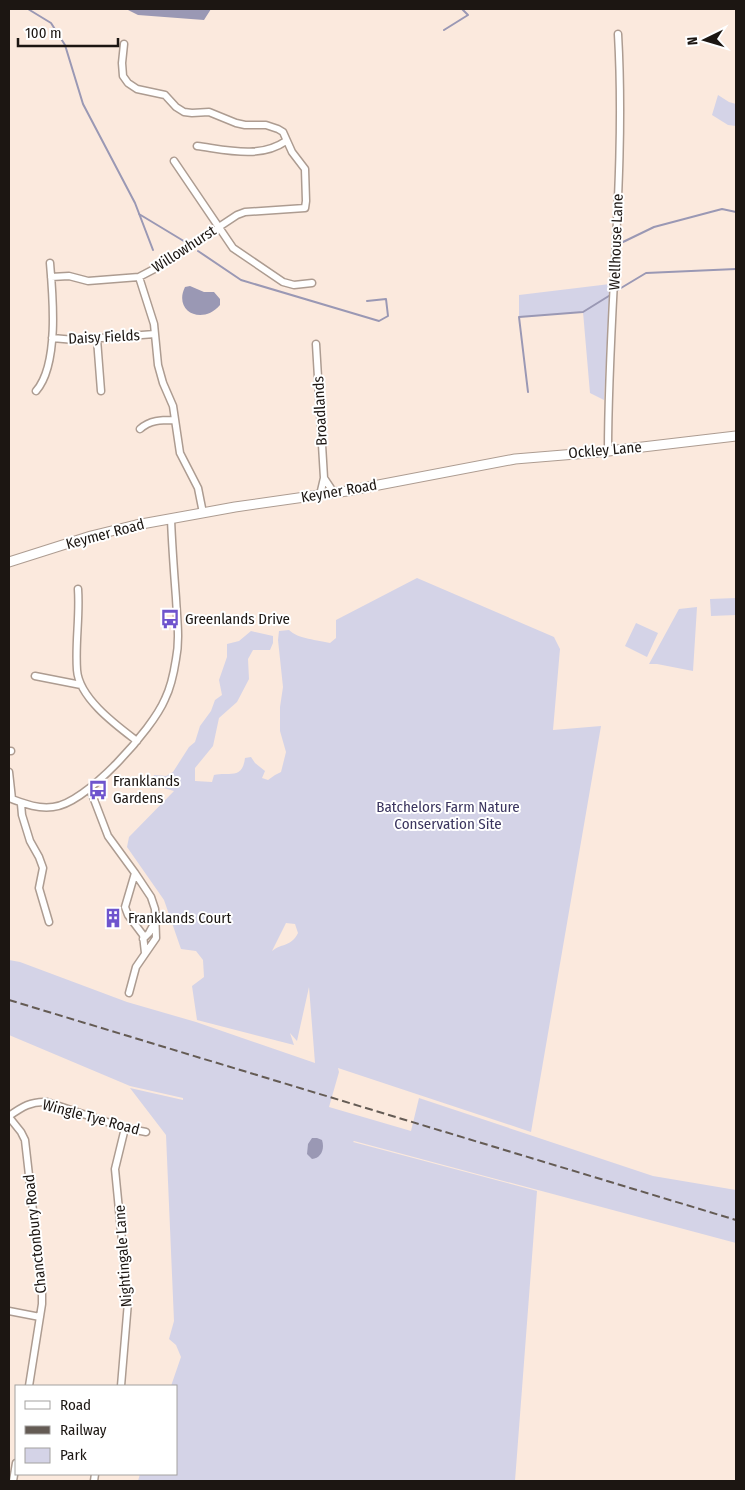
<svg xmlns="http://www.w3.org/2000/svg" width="745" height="1490" viewBox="0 0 745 1490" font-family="'Fira Sans Condensed',sans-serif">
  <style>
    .green { fill: #d4d3e7; fill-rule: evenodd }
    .water { fill: #9a98b4 }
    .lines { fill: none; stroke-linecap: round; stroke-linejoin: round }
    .stream { stroke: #9a98b4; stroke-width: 2 }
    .street-casing { stroke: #ad9c91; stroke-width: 9 }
    .secondary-casing { stroke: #ad9c91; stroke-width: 11 }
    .street { stroke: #fff; stroke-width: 6 }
    .secondary { stroke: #fff; stroke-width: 9 }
    .rail { stroke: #645b54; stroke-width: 2; stroke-dasharray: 8 4; stroke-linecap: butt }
    .labels { text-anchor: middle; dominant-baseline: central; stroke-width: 4; stroke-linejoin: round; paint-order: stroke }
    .street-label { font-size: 15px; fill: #1c1612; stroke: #fff }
    .poi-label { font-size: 15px; fill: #1c1612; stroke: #fff; text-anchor: start }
    .park-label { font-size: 15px; fill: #3b355f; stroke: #fff }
  </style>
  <rect width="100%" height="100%" fill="#fbe9dd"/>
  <path class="green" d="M718,95L729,102L736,104V126L728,125L712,115Z
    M610,284L604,400L590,393L583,312L519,317V295Z
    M417,578L554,637L560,649L553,730L601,726L531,1132L338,1068L339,1072L329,1107L411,1131L419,1098L653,1176L736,1190V1243L354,1141L353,1142L537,1191L515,1481H138L140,1474H176V1386H171L181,1357L176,1345L169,1339L174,1321L166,1135L130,1088L183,1100V1098L130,1086L9,1035V960L20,962L127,1002L196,1022L315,1063L309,987L297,1041L290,1033L294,1045L197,1020L192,986L204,977L203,960L196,951L181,949L164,900L127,847L129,837L174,791L160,787L152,783L154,775L166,776L173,772L189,747L195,742L200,726L211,711L215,700L222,695L219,680L227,657V644L239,641L251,631L273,636V643L270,650H253L248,659L249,679L237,702L219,718L213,746L195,768V781L212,782L214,775C229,771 242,781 245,758L251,757L255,763L265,771L262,778L268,780L275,775L281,772L286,752L280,731V707L283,687L278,640L279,631L289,630C298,639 318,640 330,643L336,638V620ZM286,923L295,924L298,933C291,947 282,943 272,951Z
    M736,598V615L711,616L710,599Z
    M697,607L693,671L657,664H649L679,609Z
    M636,623L658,633L647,657L625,646Z"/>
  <path class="water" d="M126,9H211L204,20L138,15Z
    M190,286L204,292H214L220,299V305C202,326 173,311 185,287Z
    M312,1138H317L322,1140C325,1149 321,1158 312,1159L307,1154L308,1144Z"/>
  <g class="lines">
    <path class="stream" d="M28,9L51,23L65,45L83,104L135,203L153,250
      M444,30L468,15L462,9
      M139,214L187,243
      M623,242L654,227L722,209L736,212
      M198,251L241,280L379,321L388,316L386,299L367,301
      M616,291L646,273L736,269
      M528,392L519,317L583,312L612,294"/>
    <defs>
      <path id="street" d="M124,44L122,63L123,76L128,83L137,89L165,95L176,107L184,112L192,113L209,112L236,123L245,125H266L278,129L283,132L292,152L305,169L306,201L305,208L245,212L237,215L160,266L139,277L154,324L158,365L163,383L173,406L180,453L198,488L203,513
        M197,146C227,150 260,159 286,141
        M174,161L233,248L283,282L294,285L312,283
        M51,277L69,276L88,281L139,277
        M52,338L75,340L155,334
        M97,339L101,391
        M316,344L324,478L320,495
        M36,391C59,365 53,297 50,263
        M140,429C150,420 161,420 174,420
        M608,451C608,312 626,173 618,34
        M324,478L334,493
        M78,589C80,616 75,643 77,670C79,698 116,725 137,741
        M35,676L81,685
        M9,751H11
        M9,772L12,799
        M90,789L108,836L135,873L125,907L128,915L143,935L145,953
        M9,798C23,803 36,809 53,807C86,804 152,730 165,699C171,687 174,672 176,659C180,639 177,619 176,598C174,572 172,545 171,519
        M21,804L22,815L30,841L39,857L43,868L39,888L49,922
        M143,939L149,933L155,922
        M129,993L136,967L156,938L155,909L151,897L135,873
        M9,1116C22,1107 31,1101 47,1102L125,1128L146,1132
        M9,1117L21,1132L25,1140L42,1290V1304L29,1386
        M9,1311L40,1317
        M121,1386L128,1302L115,1169L125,1128
        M13,1481L16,1463
        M94,1481L95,1474"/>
      <path id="secondary" d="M9,562L91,536L136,525L235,507L347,491L515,459L600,452L736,436"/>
    </defs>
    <use href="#street" class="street-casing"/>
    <use href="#secondary" class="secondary-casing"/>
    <use href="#street" class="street"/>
    <use href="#secondary" class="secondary"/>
    <path class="rail" d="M9,1000L736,1220"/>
  </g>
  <defs>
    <symbol id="bus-bare" viewBox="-9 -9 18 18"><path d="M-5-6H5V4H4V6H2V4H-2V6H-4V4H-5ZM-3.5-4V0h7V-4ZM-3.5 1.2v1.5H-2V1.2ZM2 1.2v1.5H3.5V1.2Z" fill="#6e54cd" stroke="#fff" stroke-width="2.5" paint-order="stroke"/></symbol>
    <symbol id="building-bare" viewBox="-9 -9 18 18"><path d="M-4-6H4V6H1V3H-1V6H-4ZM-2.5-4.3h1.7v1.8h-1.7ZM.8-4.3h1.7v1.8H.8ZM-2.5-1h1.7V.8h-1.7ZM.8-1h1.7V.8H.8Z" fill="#6e54cd" stroke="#fff" stroke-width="2.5" paint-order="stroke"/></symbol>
  </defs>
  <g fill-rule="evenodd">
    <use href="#bus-bare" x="156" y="605" width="28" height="28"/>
    <use href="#bus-bare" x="84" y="776" width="28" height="28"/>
    <use href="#building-bare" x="99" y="904" width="28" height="28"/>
  </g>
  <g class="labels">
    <g class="street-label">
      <text transform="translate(616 242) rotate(-88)">Wellhouse Lane</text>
      <text transform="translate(184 249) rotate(-33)">Willowhurst</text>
      <text transform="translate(104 337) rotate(-3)">Daisy Fields</text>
      <text transform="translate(320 411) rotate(-93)">Broadlands</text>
      <text transform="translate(605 450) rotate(-5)">Ockley Lane</text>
      <text transform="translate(339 491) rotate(-10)">Keyner Road</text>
      <text transform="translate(105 534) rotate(-15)">Keymer Road</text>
      <text transform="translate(91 1117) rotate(15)">Wingle Tye Road</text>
      <text transform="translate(35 1234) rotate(-96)">Chanctonbury Road</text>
      <text transform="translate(123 1256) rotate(-94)">Nightingale Lane</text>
    </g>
    <g class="poi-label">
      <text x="185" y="619">Greenlands Drive</text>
      <text x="113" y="781">Franklands<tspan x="113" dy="17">Gardens</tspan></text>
      <text x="128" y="918">Franklands Court</text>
    </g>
    <g class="park-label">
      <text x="448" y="807">Batchelors Farm Nature<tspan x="448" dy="17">Conservation Site</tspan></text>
    </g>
  </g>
  <rect width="745" height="1490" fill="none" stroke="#1c1612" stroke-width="20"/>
  <rect x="15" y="1385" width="162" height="90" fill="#ffffff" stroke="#a4a2a0"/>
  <rect x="25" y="1401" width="25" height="8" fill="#ffffff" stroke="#a4a2a0"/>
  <text x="60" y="1410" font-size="15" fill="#1c1612">Road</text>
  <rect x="25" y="1426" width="25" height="8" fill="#645b54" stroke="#a4a2a0"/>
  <text x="60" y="1435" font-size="15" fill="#1c1612">Railway</text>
  <rect x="25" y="1448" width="25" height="15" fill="#d4d3e7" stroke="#a4a2a0"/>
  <text x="60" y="1460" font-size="15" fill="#1c1612">Park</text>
  <g transform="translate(705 40) rotate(265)" stroke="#ffffff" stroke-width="4" paint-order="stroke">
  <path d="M0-4L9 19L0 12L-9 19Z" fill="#1c1612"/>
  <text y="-8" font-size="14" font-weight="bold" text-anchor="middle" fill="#1c1612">N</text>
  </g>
  <path d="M18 38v8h100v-8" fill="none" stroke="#1c1612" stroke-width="2.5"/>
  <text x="25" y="38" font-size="15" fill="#1c1612" stroke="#ffffff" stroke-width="4" paint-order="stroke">100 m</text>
</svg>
